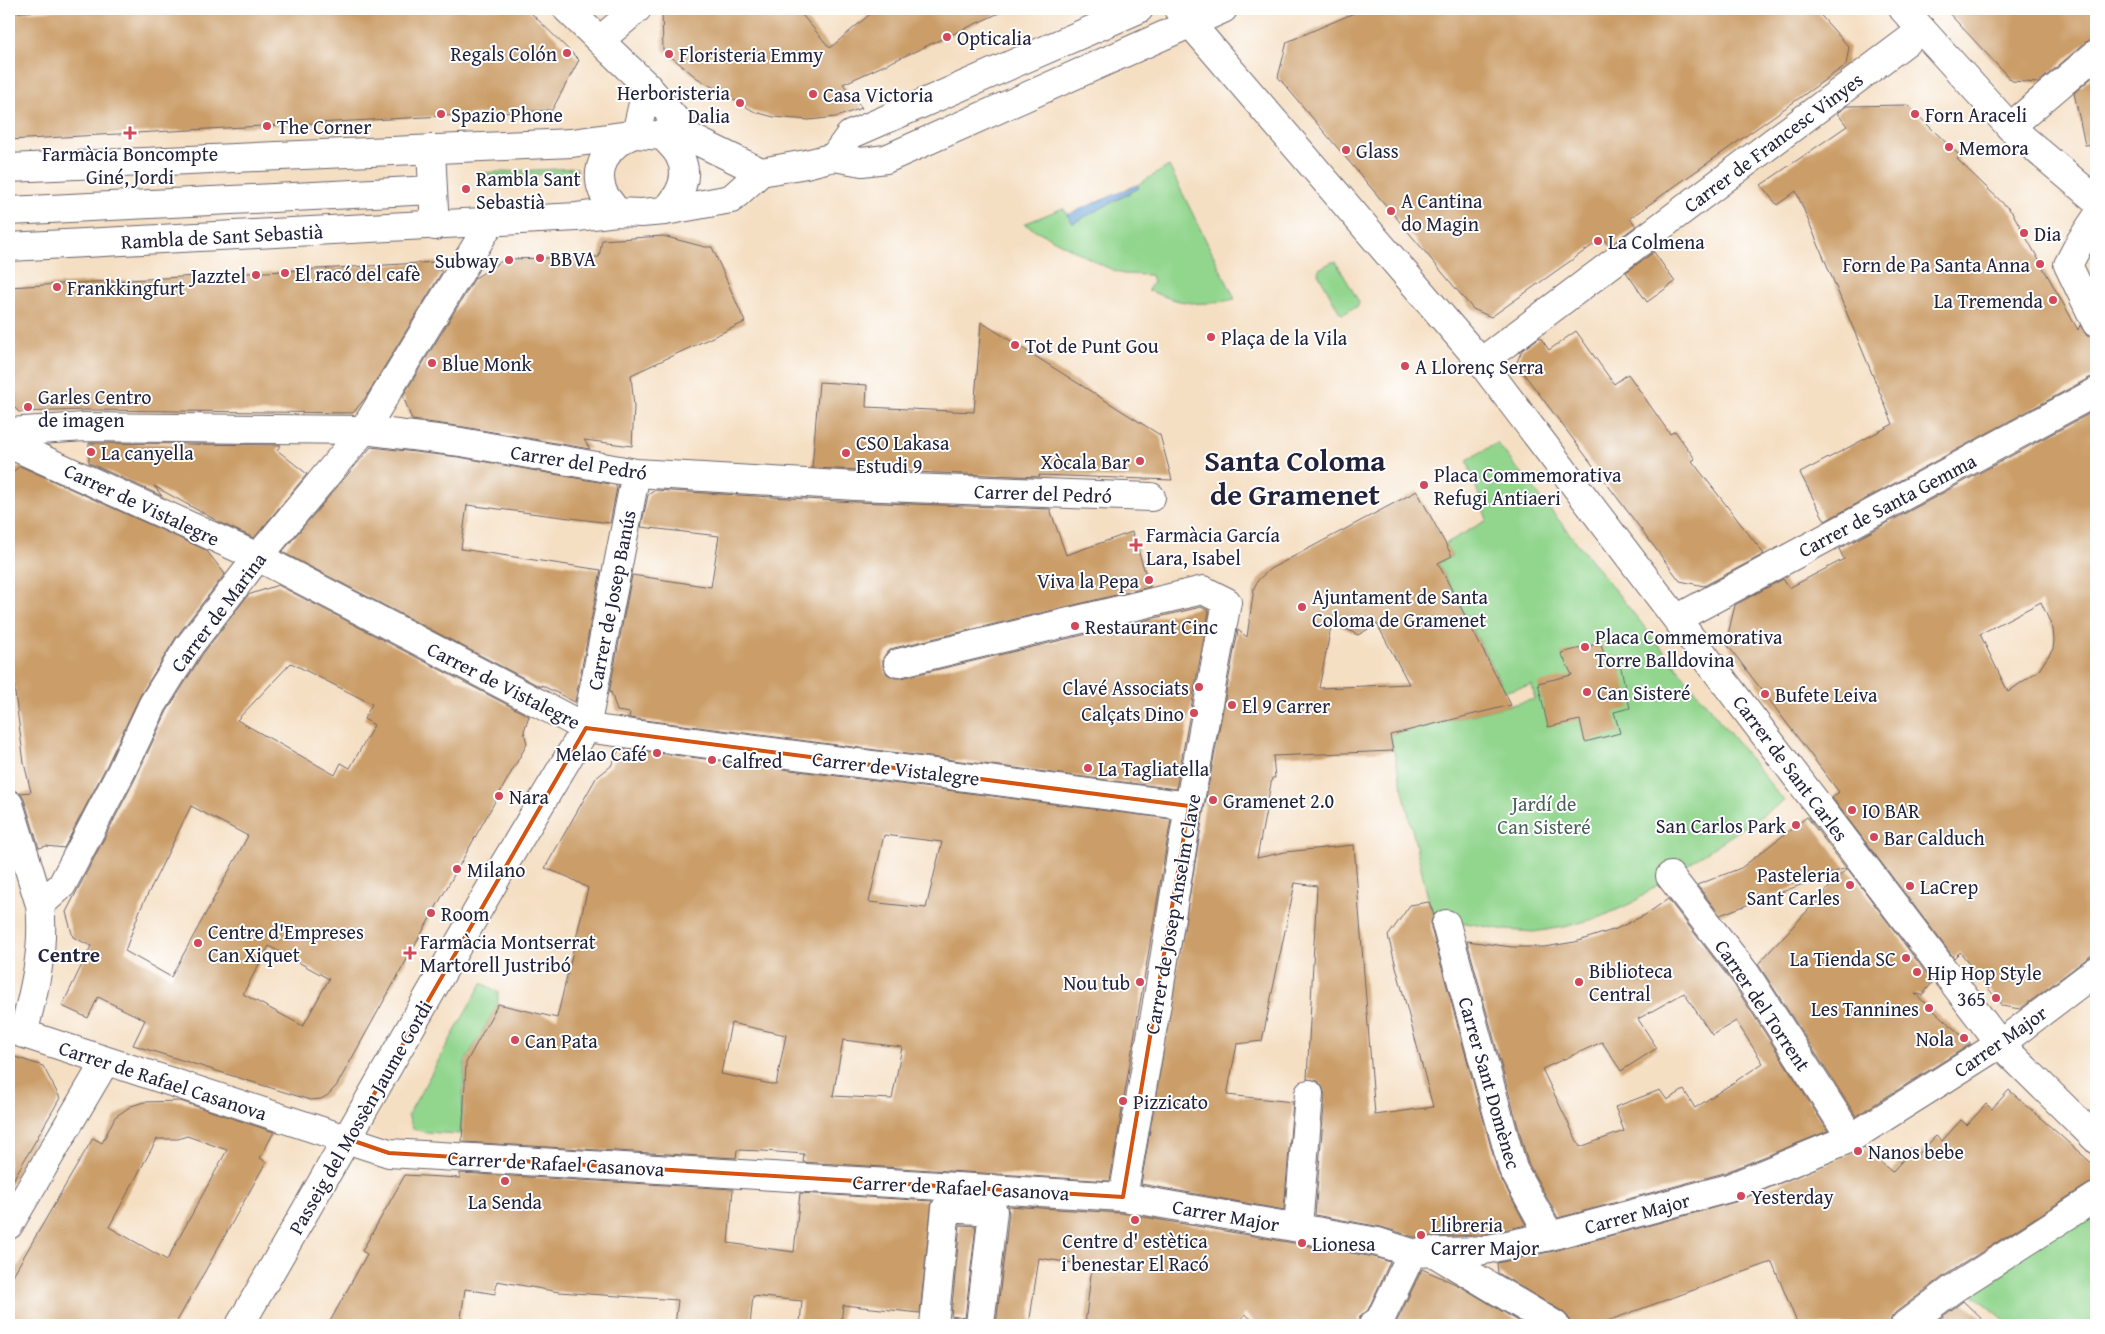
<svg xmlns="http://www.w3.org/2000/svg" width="2105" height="1334" viewBox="0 0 2105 1334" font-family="'Gentium Book Plus',serif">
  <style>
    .green { fill: #92d68e; stroke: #5a7c64 }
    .water { fill: #67a2d7; stroke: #446289 }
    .building { fill: #cb9d67; fill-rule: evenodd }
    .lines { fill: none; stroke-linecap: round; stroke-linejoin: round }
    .pedestrian-casing { stroke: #6c646b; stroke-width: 30 }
    .minor-casing { stroke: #6c646b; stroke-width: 30 }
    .tertiary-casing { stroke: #6c646b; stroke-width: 30 }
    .pedestrian { stroke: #fff; stroke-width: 28 }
    .minor { stroke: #fff; stroke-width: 28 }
    .tertiary { stroke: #fff; stroke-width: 28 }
    .marked { fill: none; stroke: #d45411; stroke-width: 4; stroke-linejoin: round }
    .poi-dot { fill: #d1495b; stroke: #fff; stroke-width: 2 }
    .labels { text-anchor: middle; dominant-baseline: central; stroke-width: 4; stroke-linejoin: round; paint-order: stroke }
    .poi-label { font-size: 20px; fill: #22223b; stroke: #fff; text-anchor: start }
    .street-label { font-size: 20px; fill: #22223b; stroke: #fff }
    .park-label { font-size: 20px; fill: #496158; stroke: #fff }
    .neighbourhood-label { font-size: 21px; font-weight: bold; fill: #22223b; stroke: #fff }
    .town-label { font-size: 30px; font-weight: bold; fill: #22223b; stroke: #fff }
  </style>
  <rect width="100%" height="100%" fill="#fff"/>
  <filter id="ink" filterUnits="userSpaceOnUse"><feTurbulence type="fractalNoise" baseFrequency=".02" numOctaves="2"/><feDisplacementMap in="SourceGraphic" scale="10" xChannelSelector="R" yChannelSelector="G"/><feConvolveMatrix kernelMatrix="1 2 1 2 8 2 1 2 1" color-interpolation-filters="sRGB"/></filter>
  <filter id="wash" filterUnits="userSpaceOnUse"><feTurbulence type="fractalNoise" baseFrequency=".0096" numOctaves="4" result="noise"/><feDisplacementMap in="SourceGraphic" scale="20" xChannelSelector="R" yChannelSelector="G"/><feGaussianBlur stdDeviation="1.12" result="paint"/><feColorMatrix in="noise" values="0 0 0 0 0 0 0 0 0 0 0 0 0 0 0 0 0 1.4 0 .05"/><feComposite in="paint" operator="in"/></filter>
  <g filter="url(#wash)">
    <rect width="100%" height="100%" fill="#f5dfc3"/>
    <path class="green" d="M1169,166L1235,299C1200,307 1180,304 1148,290L1153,282L1151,275L1123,274L1104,266L1024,224L1063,208L1073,223L1139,188L1137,185Z
      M577,168V173L479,177V173Z
      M1332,262H1336L1359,302L1358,306L1343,314L1340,313L1318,273L1319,269Z
      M1497,443L1784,801L1670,876L1634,902L1601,917L1564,927L1534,932L1506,930L1460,922L1438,923L1429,902L1390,735L1535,699L1532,685L1505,691L1438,563L1452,556L1445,544L1487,520L1467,460Z
      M482,983L498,992V1004L465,1062L461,1134L425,1132L413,1129L408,1115Z
      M2096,1205V1325H2011L1966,1288Z"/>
    <path class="water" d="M1137,185L1139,188L1073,223L1067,215Z"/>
    <g id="blocks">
      <path class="building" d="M78,9H527L579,60L552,110L9,140V13Z
        M662,9H797L830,48L876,9H1008L843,84L862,108L836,117L809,120L774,117L755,112L697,78L663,50Z
        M1363,9H1815L1849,47L1846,65L1630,218L1636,226L1609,246L1603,238L1491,317L1473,309L1278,77L1287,42Z
        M1945,9H2096V39L2086,42L2038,83L2012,81Z
        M2096,74V144L2085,145L2074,93Z
        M1907,105L1960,156L1957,159L2012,212L2078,330L2080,325L2087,336L2096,338V376L2089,378L1825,521L1800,473L1893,424L1796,191L1777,205L1761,185L1847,126L1837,113L1847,106Z
        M663,236L705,247H712L745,322L631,375L634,407L632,446L584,440L590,449L464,427L412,420L403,396L475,278L505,259L599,257L602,240Z
        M1654,252L1675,282L1647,302L1626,272Z
        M437,262V268L442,272L366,397L353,413L89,410L19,412L9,402V287Z
        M981,322L1160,435L1172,480L1039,475L1040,477L812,468L819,382L867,385L866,407L974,412Z
        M1576,331L1614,384L1628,374L1670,434L1675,431L1695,459L1692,461L1764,554L1704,586L1680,581L1521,370L1517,362L1522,350L1540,337L1549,350Z
        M2096,410V952L2020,1009L2002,1006L1960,952L1954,958L1832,798L1839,792L1726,643L1735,605L1783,579L1789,588L1844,559L1839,549ZM2041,602L2053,629L2054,640L2053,649L2039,670L2008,692L1980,634Z
        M89,443L281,445L277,450L307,474L254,538L221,523L154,486L162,496L89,463Z
        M371,447L459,457L615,485L617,488L610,523L467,505L461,549L601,570L575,702L541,685V687L282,552Z
        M20,466L206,550L225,574L177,636L140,696L107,765L64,848L46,846L39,848L24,799L20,793L31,792L24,763L13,678L9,600V475Z
        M655,490L855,502L1050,509L1066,555L1132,532L1150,587L894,648L887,652L883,658V666L887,674L894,678H902L1201,607L1209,611L1176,789L629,718L630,713L617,711L611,692L609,693L632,575L711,587L719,536L641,527L648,495Z
        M1417,491L1452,556L1438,563L1511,705L1390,735L1393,751L1273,756L1275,778H1272L1257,858L1285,852L1354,845L1375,1115L1433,1107L1388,936L1410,905L1429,902L1434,915L1431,921V928L1498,1173L1526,1225L1481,1235L1414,1237L1381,1227L1315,1215L1325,1095L1323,1088L1318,1081L1307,1079L1317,886L1295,883L1262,1041L1237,1044L1227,1095L1293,1102L1284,1210L1141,1184L1204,809L1238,630L1247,637L1254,588L1258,580L1270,569ZM1332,622L1358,635L1377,624L1409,684L1319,688Z
        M278,585L529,716L524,731L527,744L337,1085L328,1095L321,1099L310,1100L133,1045L145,1020L98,997L88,1018L62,1006L91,946L73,937L66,912L135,779L167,711L202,655L248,595ZM291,663L372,704L364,719L374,725L350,768L341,763L335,775L237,720ZM191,806L248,836L171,977L125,951L140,910ZM269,946L329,979L303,1026L243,994Z
        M1601,643L1607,667L1620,664L1630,708L1614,712L1620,733L1585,742L1580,720L1548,727L1538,683L1572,675L1561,653Z
        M620,748L1171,819L1110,1181L803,1162L804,1154L763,1151L737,1150L736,1158L462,1142L466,1063L498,1004L557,1018L588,888L568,877L545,868L596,778L611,766ZM884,835L942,842L926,908L869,902ZM731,1023L786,1035L776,1085L721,1074ZM843,1040L902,1047L892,1099L833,1096Z
        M1807,817L1846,868L1720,915L1697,885L1741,868Z
        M1847,868L1933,982L1922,995L1915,994L1971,1044L1856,1116L1758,964Z
        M1668,899L1733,983L1828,1131L1724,1173L1558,1218L1528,1163L1467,941L1512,947H1544L1575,942L1616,929L1645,915ZM1684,993L1712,1035L1736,1021L1763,1063L1695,1108L1684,1090L1667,1100L1660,1090L1615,1107L1624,1131L1580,1147L1542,1069L1602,1042L1621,1071L1657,1048L1638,1019Z
        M9,1055L43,1066L60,1098L9,1187Z
        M2009,1090L2096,1167V1182L2088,1184L1944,1276L1896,1312L1891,1318L1890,1325H1798L1772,1262L1596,1325H1571L1569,1318L1563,1312L1498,1273L1497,1263L1554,1251L1735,1202L1864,1148L1892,1172L1911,1151L1917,1156L1936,1136L1942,1141L1961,1120L1967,1125L1986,1104L1992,1109Z
        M180,1101L274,1132L260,1158L266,1162L175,1325H9V1282L93,1138L102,1143L115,1117L131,1106L144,1102ZM187,1136L227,1150L167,1260L109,1227L157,1139H178Z
        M460,1173L733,1189L728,1243L794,1252L800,1193L932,1201L920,1313L843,1305L841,1325L800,1323L802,1301L753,1296L750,1325H675L678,1300L559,1292L497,1281L495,1294L465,1289L460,1325H328L367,1254L362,1251L405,1175L460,1178Z
        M1007,1206L1121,1213L1374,1257L1390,1262L1368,1310L1359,1318L1358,1325H1259L1245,1314L1236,1325H1085L1092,1266L1039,1258L1029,1325H996L1009,1213Z
        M960,1225L976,1226L965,1318L951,1316Z
        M1422,1269L1460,1286L1525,1325H1395Z
        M1963,1301L1988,1325H1931L1962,1302Z"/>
    </g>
  </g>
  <g filter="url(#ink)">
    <use href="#blocks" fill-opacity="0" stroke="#6c646b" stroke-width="1"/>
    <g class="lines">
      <defs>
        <path id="pedestrian" d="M600,40L637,9
          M431,149L433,190
          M9,211L433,190L435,226
          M898,663L1203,590L1227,602L1189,806
          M1123,1197L1157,1003
          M1953,1289L2096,1197
          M934,1325L946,1208L993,1211L980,1325"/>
        <path id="minor" d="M567,9L647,86L691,138
          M1178,9L1481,362L2000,1044L2096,1139
          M2010,127L2096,54
          M636,134L647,86
          M2096,218L2080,242L2068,265L2096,323
          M1481,362L1922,30
          M9,432L85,427L364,430L461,442L636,473L856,486L1151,497
          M9,444L258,557L586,728L1189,806L1157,1003
          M1678,618L2096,392
          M9,804L40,905C45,948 34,992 23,1034
          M1670,876L1746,974L1851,1138
          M40,905L62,885L121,772L153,704L189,646L258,557L364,430L490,223
          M1446,924L1513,1169L1550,1236
          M9,1029L389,1153L1123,1197L1378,1242L1412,1253L1479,1251L1550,1236L1729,1188L1851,1138L2000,1044L2096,971
          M9,1225L105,1062
          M1298,1227L1309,1094
          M1431,1251L1555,1325
          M240,1325L502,868L586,728L636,473
          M1373,1325L1380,1320L1412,1253
          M1905,1325L1953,1289"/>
        <path id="tertiary" d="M1903,9L2010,127L2096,200
          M661,134C666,140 675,147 679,155C691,176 680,196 665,211
          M834,157L850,135L1139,9
          M9,168L572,143L636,134L691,138L761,172
          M616,212C613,205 606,199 603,192C593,167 609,143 632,135
          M9,247L577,217L616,212L641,213L665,211L731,199L761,172L806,164L834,157L862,162L886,159L1223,9"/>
      </defs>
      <use href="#pedestrian" class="pedestrian-casing"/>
      <use href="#minor" class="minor-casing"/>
      <use href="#tertiary" class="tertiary-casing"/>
      <use href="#pedestrian" class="pedestrian"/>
      <use href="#minor" class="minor"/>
      <use href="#tertiary" class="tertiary"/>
    </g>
  </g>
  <path class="marked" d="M586,728L1189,806L1123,1197L389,1153L348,1139Z"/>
  <g class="poi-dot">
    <circle cx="947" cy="37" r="5"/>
    <circle cx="567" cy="53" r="5"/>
    <circle cx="669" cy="54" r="5"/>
    <circle cx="813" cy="94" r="5"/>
    <circle cx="740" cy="103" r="5"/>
    <circle cx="441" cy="114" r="5"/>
    <circle cx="1915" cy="114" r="5"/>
    <circle cx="267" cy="126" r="5"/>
    <path d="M127.5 125.5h5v5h5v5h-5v5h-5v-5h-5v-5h5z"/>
    <circle cx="1949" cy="147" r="5"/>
    <circle cx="1346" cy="150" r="5"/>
    <circle cx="466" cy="189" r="5"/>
    <circle cx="1391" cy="211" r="5"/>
    <circle cx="2024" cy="233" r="5"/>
    <circle cx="1598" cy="241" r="5"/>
    <circle cx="540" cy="258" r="5"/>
    <circle cx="509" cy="260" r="5"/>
    <circle cx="2040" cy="264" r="5"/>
    <circle cx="285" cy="273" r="5"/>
    <circle cx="256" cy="275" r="5"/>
    <circle cx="57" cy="287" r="5"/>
    <circle cx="2053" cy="300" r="5"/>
    <circle cx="1211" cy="337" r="5"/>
    <circle cx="1015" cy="345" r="5"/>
    <circle cx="432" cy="363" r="5"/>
    <circle cx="1405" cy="366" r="5"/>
    <circle cx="28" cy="407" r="5"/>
    <circle cx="91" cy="452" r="5"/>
    <circle cx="846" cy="453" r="5"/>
    <circle cx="1140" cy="461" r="5"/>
    <circle cx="1424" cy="485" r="5"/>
    <path d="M1133.5 537.5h5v5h5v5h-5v5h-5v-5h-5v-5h5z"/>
    <circle cx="1149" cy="580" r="5"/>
    <circle cx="1302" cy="607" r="5"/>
    <circle cx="1075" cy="626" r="5"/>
    <circle cx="1585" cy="647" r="5"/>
    <circle cx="1199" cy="687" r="5"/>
    <circle cx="1587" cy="692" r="5"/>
    <circle cx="1765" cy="694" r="5"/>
    <circle cx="1232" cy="705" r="5"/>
    <circle cx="1194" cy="713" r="5"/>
    <circle cx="657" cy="753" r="5"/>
    <circle cx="712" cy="760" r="5"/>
    <circle cx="1088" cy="768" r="5"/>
    <circle cx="499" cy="796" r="5"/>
    <circle cx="1213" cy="800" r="5"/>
    <circle cx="1852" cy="810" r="5"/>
    <circle cx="1796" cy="825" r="5"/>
    <circle cx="1874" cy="837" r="5"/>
    <circle cx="457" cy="869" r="5"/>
    <circle cx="1850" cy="885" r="5"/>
    <circle cx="1910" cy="886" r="5"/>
    <circle cx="431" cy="913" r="5"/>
    <circle cx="198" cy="943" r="5"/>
    <path d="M407.5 945.5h5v5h5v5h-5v5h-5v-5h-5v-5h5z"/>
    <circle cx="1906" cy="958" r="5"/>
    <circle cx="1917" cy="972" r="5"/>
    <circle cx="1140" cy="982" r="5"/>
    <circle cx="1579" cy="982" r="5"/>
    <circle cx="1996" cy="998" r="5"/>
    <circle cx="1929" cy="1008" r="5"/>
    <circle cx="1964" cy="1038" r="5"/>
    <circle cx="515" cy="1040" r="5"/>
    <circle cx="1123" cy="1101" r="5"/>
    <circle cx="1858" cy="1151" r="5"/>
    <circle cx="505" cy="1181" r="5"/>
    <circle cx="1741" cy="1196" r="5"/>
    <circle cx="1135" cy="1220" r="5"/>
    <circle cx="1421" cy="1235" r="5"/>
    <circle cx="1302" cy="1243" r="5"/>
  </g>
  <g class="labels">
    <g class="poi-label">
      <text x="957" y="37">Opticalia</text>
      <text x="557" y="53" text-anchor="end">Regals Colón</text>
      <text x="679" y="54">Floristeria Emmy</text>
      <text x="730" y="92" text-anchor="end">Herboristeria<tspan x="730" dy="23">Dalia</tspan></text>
      <text x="823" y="94">Casa Victoria</text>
      <text x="451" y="114">Spazio Phone</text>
      <text x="1925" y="114">Forn Araceli</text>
      <text x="277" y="126">The Corner</text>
      <text x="1959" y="147">Memora</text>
      <text x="1356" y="150">Glass</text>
      <text x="130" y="153" text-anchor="middle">Farmàcia Boncompte<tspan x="130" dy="23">Giné, Jordi</tspan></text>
      <text x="476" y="178">Rambla Sant<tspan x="476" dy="23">Sebastià</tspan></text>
      <text x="1401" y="200">A Cantina<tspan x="1401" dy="23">do Magin</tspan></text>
      <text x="2034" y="233">Dia</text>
      <text x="1608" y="241">La Colmena</text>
      <text x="550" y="258">BBVA</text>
      <text x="499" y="260" text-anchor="end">Subway</text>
      <text x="2030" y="264" text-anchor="end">Forn de Pa Santa Anna</text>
      <text x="295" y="273">El racó del cafè</text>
      <text x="246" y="275" text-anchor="end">Jazztel</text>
      <text x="67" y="287">Frankkingfurt</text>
      <text x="2043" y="300" text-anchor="end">La Tremenda</text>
      <text x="1221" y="337">Plaça de la Vila</text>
      <text x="1025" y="345">Tot de Punt Gou</text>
      <text x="442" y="363">Blue Monk</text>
      <text x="1415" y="366">A Llorenç Serra</text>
      <text x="38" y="396">Garles Centro<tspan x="38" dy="23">de imagen</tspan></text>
      <text x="856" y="442">CSO Lakasa<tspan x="856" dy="23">Estudi 9</tspan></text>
      <text x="101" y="452">La canyella</text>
      <text x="1130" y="461" text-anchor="end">Xòcala Bar</text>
      <text x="1434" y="474">Placa Commemorativa<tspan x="1434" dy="23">Refugi Antiaeri</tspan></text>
      <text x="1146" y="534">Farmàcia García<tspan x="1146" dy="23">Lara, Isabel</tspan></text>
      <text x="1139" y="580" text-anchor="end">Viva la Pepa</text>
      <text x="1312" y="596">Ajuntament de Santa<tspan x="1312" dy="23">Coloma de Gramenet</tspan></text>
      <text x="1085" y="626">Restaurant Cinc</text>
      <text x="1595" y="636">Placa Commemorativa<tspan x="1595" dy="23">Torre Balldovina</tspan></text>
      <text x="1189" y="687" text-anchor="end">Clavé Associats</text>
      <text x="1597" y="692">Can Sisteré</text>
      <text x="1775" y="694">Bufete Leiva</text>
      <text x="1242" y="705">El 9 Carrer</text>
      <text x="1184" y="713" text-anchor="end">Calçats Dino</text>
      <text x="647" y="753" text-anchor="end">Melao Café</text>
      <text x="722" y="760">Calfred</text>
      <text x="1098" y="768">La Tagliatella</text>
      <text x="509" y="796">Nara</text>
      <text x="1223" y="800">Gramenet 2.0</text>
      <text x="1862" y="810">IO BAR</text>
      <text x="1786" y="825" text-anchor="end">San Carlos Park</text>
      <text x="1884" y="837">Bar Calduch</text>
      <text x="467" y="869">Milano</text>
      <text x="1840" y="874" text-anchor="end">Pasteleria<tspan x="1840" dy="23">Sant Carles</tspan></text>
      <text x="1920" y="886">LaCrep</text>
      <text x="441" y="913">Room</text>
      <text x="208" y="931">Centre d'Empreses<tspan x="208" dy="23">Can Xiquet</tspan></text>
      <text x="420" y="941">Farmàcia Montserrat<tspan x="420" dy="23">Martorell Justribó</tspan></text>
      <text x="1896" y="958" text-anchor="end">La Tienda SC</text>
      <text x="1589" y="970">Biblioteca<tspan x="1589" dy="23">Central</tspan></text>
      <text x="1927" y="972">Hip Hop Style</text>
      <text x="1130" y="982" text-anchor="end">Nou tub</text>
      <text x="1986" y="998" text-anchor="end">365</text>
      <text x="1919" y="1008" text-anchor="end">Les Tannines</text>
      <text x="1954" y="1038" text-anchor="end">Nola</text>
      <text x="525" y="1040">Can Pata</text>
      <text x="1133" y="1101">Pizzicato</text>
      <text x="1868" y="1151">Nanos bebe</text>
      <text x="1751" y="1196">Yesterday</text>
      <text x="505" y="1201" text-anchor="middle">La Senda</text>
      <text x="1431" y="1224">Llibreria<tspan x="1431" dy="23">Carrer Major</tspan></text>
      <text x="1135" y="1240" text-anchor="middle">Centre d' estètica<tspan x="1135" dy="23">i benestar El Racó</tspan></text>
      <text x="1312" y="1243">Lionesa</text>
    </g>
    <g class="street-label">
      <text transform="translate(1773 142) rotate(-37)">Carrer de Francesc Vinyes</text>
      <text transform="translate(222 236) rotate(-3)">Rambla de Sant Sebastià</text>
      <text transform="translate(579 462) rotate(9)">Carrer del Pedró</text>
      <text transform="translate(1043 493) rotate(2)">Carrer del Pedró</text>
      <text transform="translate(142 504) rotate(25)">Carrer de Vistalegre</text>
      <text transform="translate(1887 505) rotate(-28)">Carrer de Santa Gemma</text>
      <text transform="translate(611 600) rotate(-79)">Carrer de Josep Banús</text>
      <text transform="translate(218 612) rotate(-53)">Carrer de Marina</text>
      <text transform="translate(504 685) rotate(27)">Carrer de Vistalegre</text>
      <text transform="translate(896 768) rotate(7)">Carrer de Vistalegre</text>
      <text transform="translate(1791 768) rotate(53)">Carrer de Sant Carles</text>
      <text transform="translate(1172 914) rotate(-80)">Carrer de Josep Anselm Clave</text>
      <text transform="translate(1763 1005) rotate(56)">Carrer del Torrent</text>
      <text transform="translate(2000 1041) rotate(-35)">Carrer Major</text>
      <text transform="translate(163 1080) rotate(18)">Carrer de Rafael Casanova</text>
      <text transform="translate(1490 1083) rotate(74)">Carrer Sant Domènec</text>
      <text transform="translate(360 1117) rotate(-60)">Passeig del Mossèn Jaume Gordi</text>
      <text transform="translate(556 1163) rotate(3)">Carrer de Rafael Casanova</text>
      <text transform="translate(961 1187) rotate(3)">Carrer de Rafael Casanova</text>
      <text transform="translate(1637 1213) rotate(-15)">Carrer Major</text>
      <text transform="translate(1226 1215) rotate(10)">Carrer Major</text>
    </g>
    <g class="park-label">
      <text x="1544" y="803">Jardí de<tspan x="1544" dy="23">Can Sisteré</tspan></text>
    </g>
    <g class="neighbourhood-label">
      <text x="69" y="954">Centre</text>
    </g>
    <g class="town-label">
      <text x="1295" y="460">Santa Coloma<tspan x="1295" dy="34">de Gramenet</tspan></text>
    </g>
  </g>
  <rect width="2105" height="1334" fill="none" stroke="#fff" stroke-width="30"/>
</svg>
